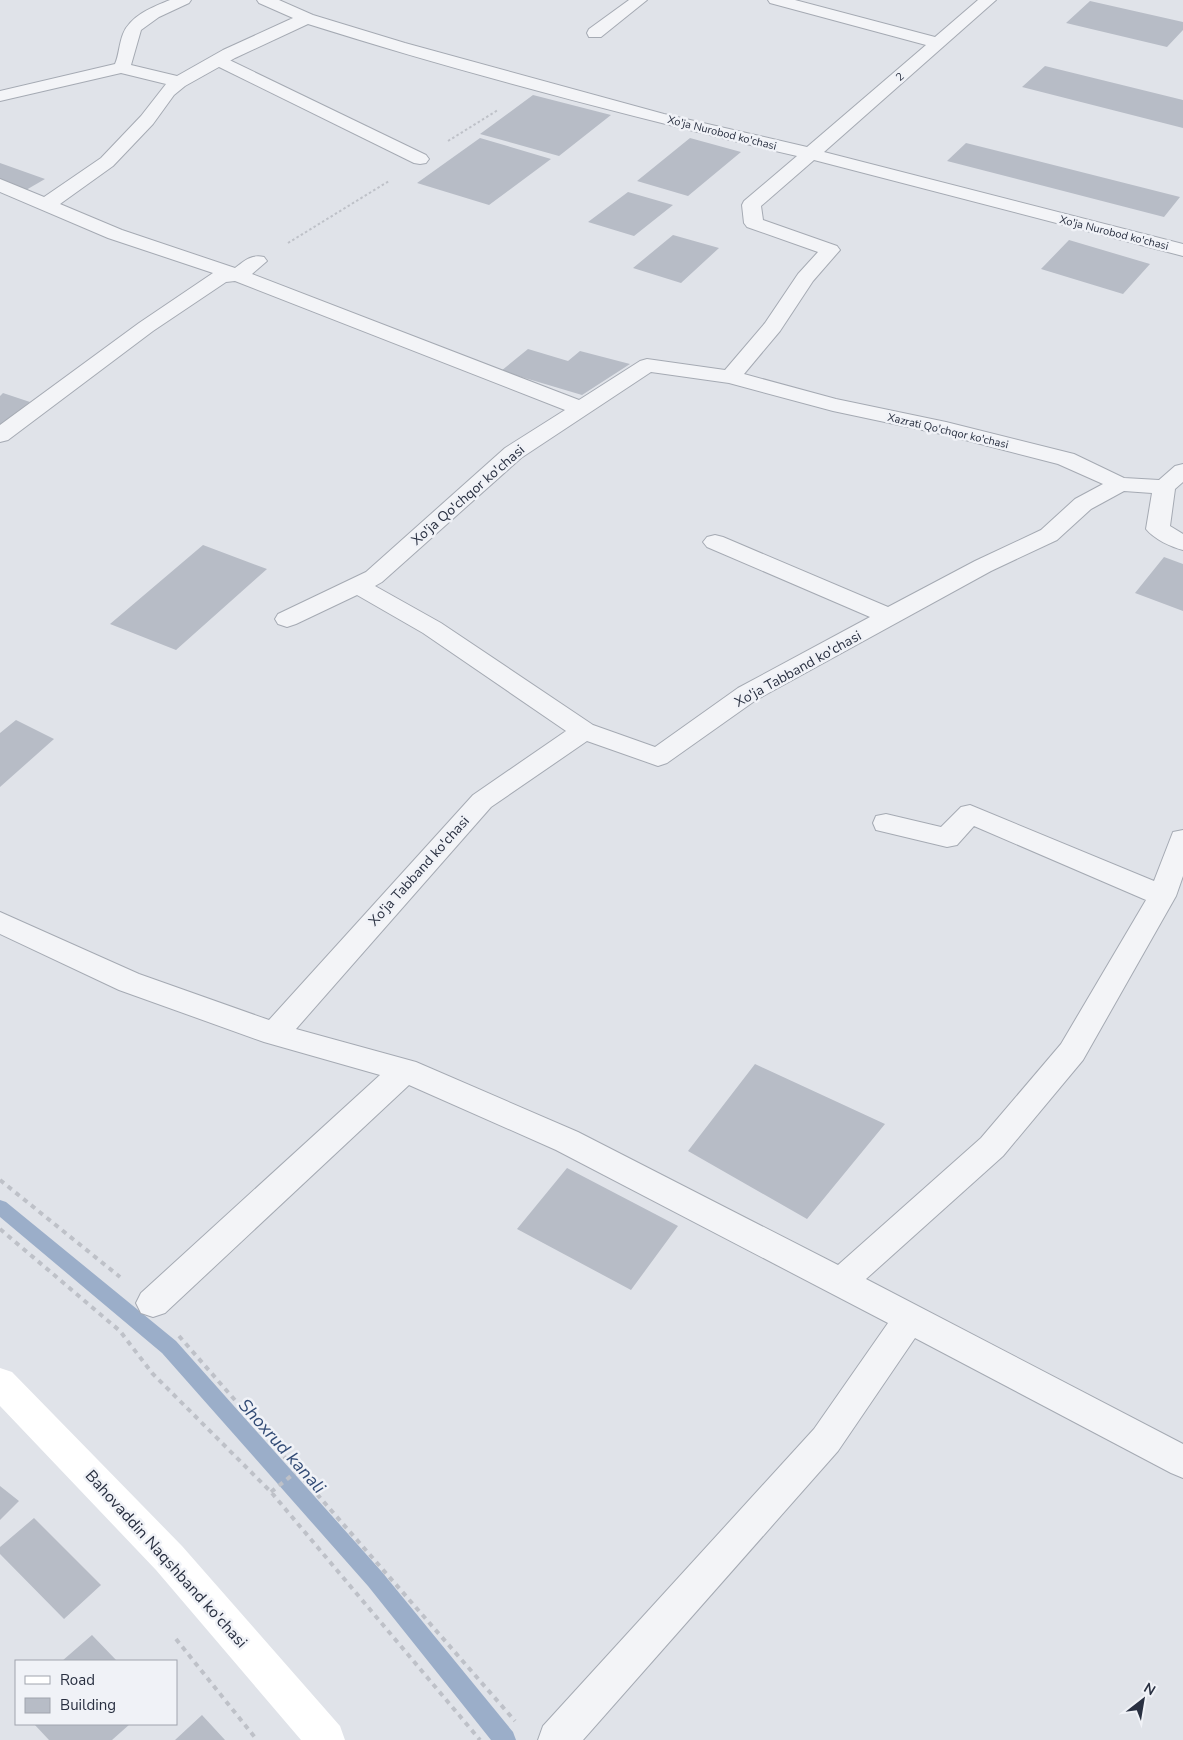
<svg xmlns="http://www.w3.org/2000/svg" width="1183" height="1740" viewBox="0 0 1183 1740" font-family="'Nunito Sans',sans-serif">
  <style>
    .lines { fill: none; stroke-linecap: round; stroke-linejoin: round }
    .stream { fill: #9baec9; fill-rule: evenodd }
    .building { fill: #b7bcc6 }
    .lane-casing { stroke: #a5aab3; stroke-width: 2 }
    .street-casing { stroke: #a5aab3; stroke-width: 2 }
    .path-far1 { stroke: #bec1c8; stroke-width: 2; stroke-dasharray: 2.5 2.5; stroke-linecap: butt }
    .path { stroke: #bec1c8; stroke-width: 4; stroke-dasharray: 5 5; stroke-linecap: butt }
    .lane { fill: #f3f4f7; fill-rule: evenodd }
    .street { fill: #f3f4f7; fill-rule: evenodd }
    .secondary { fill: #fff; fill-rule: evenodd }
    .labels { text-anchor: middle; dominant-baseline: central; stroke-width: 5; stroke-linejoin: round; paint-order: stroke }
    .far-street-label { font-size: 11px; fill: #293041; stroke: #f0f2f7 }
    .street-label { font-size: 14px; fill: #293041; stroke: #f0f2f7 }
    .near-street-label { font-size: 16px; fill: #293041; stroke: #f0f2f7 }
    .near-water-label { font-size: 18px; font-style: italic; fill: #324b75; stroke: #f0f2f7 }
  </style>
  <rect width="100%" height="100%" fill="#e0e3e9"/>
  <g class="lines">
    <path class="stream" d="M0,1200L6,1202L176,1341L382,1572L513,1732L516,1740H491L368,1586L162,1353L0,1217Z"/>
  </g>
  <path class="building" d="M1090,1L1183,22V30L1167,47L1066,23Z
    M1045,66L1183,100V128L1022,87Z
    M533,95L611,115L559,156L480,134Z
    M480,138L551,159L489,205L417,183Z
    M690,138L741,152L688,196L637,181Z
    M966,143L1180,197L1164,217L947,161Z
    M0,163L45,179L26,190L0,181Z
    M628,192L673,205L634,236L588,222Z
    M673,235L719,248L681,283L633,268Z
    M1069,240L1150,264L1123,294L1041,269Z
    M528,349L568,361L580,351L630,364L582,395L501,371Z
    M3,393L30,402L0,425V396Z
    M203,545L267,569L176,650L110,624Z
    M1164,557L1183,564V611L1135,593Z
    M16,720L54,739L0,787V733Z
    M755,1064L885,1124L807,1219L688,1151Z
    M567,1168L678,1226L631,1290L517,1229Z
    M0,1486L19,1501L0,1520Z
    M34,1518L101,1585L64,1619L0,1554V1547Z
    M92,1635L117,1661H62Z
    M202,1715L225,1740H175Z
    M34,1724H130L112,1740H49Z"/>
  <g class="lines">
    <defs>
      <path id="lane" d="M219,55L426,155L429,159L426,163L420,164L414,163L213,64L211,60L213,56Z"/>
      <path id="street" d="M170,0H191L189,3L159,17L141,30L131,65L177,76L223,50L293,18L259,3L257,0H279L313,15L405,43L664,114L807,147L926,45L770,3L768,0H795L935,37L978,0H996L824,152L1183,244V256L814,160L761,206L763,220L837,246L840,250L813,281L780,331L744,374L836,399L946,422L1074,454L1124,478L1159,480L1175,466L1183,464V482L1175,489L1170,526L1183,534V550C1171,547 1154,539 1146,529L1152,493L1124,491L1091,509L1057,540L991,571L756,700L667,763L658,766L587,741L491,807L296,1029L416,1062L578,1132L838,1265L981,1138L1061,1044L1146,900L974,826L957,845L947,847L876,830L873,823L876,816L886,814L941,827L961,807L970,805L1154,881L1173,832L1183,830V876L1176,896L1083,1060L1003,1156L866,1279L1183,1444V1478L1171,1473L915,1338L838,1451L583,1740H538L543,1726L814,1429L888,1323L556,1150L409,1085L165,1313L153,1317L141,1313L136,1303L141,1293L380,1075L264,1042L119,990L0,934V912L139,974L269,1020L473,795L566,731L423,633L357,595L296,624L287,627L278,624L275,619L278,614L366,572L505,448L565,410L235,281L226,282L153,331L8,440L0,442V425L139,323L213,273L108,238L0,192V179L44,197L101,158L141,116L166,84L121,73L0,101V91L115,64C119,55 119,44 123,34C131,15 153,7 170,0ZM308,24C469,75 633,117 797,156L744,201L742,205L744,223L747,227L818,252L798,274L765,323L725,370L647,359L640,361L579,400L252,274L267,261L264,257C251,254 244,261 235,268L122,230L60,204L113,166L153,124L174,95L185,86L235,58ZM651,372L729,383L833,411L946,435L1058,464L1103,484L1075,499L1041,530L975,561L888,607L723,537L715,535L707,537L703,542L707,547L870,617L738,688L655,747L593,725L441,623L375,586L382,582L521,458Z
        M629,0H647L601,37H589L587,33L589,29Z"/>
    </defs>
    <use href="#lane" class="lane-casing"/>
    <use href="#street" class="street-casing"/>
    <path class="path-far1" d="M448,141L498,110
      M288,243L389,181"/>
    <path class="path" d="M0,1180L120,1277
      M0,1229L120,1331L152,1373L271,1492L480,1740
      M179,1336L515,1721
      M271,1492L296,1472
      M176,1639L257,1740"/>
    <use href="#lane" class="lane"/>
    <use href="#street" class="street"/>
    <path class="secondary" d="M0,1368L12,1372L182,1546L340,1726L345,1740H301L156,1570L0,1406Z"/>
  </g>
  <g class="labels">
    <g class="far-street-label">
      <text transform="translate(900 77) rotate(-41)">2</text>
      <text transform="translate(722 133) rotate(14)">Xo'ja Nurobod ko'chasi</text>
      <text transform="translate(1114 233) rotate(14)">Xo'ja Nurobod ko'chasi</text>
      <text transform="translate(948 431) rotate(13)">Xazrati Qo'chqor ko'chasi</text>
    </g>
    <g class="street-label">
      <text transform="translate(468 495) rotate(-41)">Xo'ja Qo'chqor ko'chasi</text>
      <text transform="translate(798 669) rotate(-29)">Xo'ja Tabband ko'chasi</text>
      <text transform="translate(419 871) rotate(-48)">Xo'ja Tabband ko'chasi</text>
    </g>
    <g class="near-street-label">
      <text transform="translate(166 1559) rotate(48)">Bahovaddin Naqshband ko'chasi</text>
    </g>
    <g class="near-water-label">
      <text transform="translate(282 1446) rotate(48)">Shoxrud kanali</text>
    </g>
  </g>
  <rect x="15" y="1660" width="162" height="65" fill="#f0f2f7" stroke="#a0a4ae"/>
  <rect x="25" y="1676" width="25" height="8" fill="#ffffff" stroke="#a0a4ae"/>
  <text x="60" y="1685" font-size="15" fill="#293041">Road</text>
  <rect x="25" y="1698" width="25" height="15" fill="#b7bcc6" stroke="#a0a4ae"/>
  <text x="60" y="1710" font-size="15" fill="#293041">Building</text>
  <g transform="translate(1143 1700) rotate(31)" stroke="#f0f2f7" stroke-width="4" paint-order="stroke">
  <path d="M0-4L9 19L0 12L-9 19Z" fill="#293041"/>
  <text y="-8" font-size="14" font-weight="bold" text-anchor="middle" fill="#293041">N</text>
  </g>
</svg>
